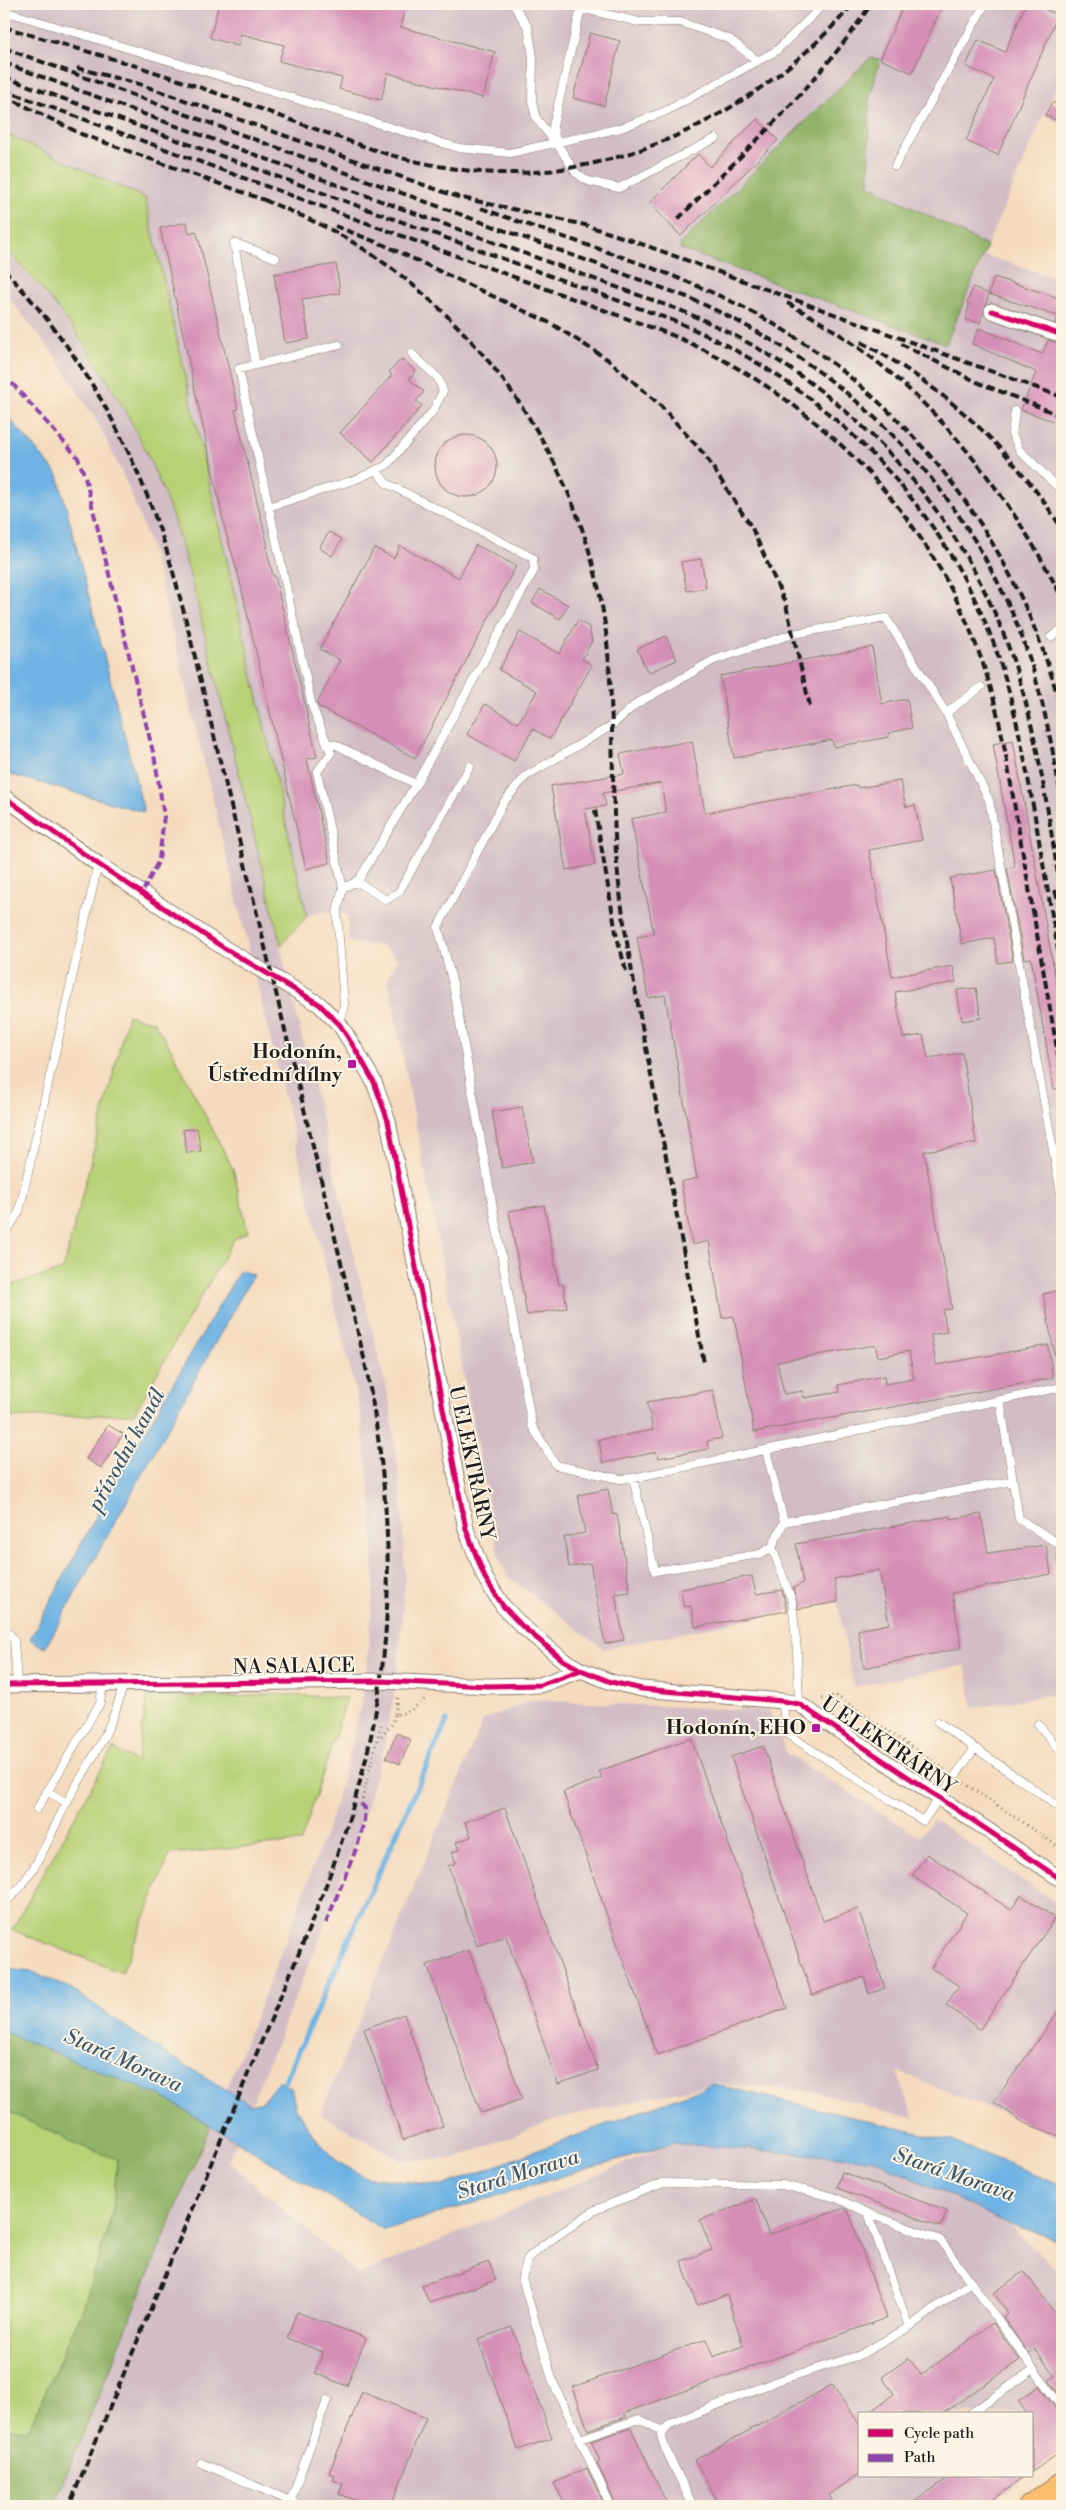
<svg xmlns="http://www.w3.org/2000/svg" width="1066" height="2510" viewBox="0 0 1066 2510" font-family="'Libre Bodoni',serif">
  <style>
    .industrial { fill: #d2bdc6 }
    .green { fill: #b7d177; stroke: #6a764a }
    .forest { fill: #91b368; stroke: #566842 }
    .water { fill: #6eb3e4; stroke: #456880 }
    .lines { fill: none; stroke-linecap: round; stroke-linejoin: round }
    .stream { stroke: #6eb3e4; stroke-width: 5.5 }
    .building { fill: #d58fb7; fill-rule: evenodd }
    .service-casing { stroke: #887c6d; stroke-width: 9 }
    .minor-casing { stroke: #887c6d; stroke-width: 17 }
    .primary-casing { stroke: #887c6d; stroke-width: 26 }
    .path { stroke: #887c6d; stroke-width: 3; stroke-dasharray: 1 4; stroke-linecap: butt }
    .service { stroke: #fff; stroke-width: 8 }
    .minor { stroke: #fff; stroke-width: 15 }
    .primary { stroke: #fabe6d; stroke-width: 24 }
    .rail { stroke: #1c1c1c; stroke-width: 4; stroke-dasharray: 8 4; stroke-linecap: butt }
    .quiet { stroke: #8e44ad; stroke-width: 4; stroke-dasharray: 8 4; stroke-linecap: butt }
    .cycleway-casing { stroke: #fcf5e5; stroke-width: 8 }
    .cycleway { stroke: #d6006c; stroke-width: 5 }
    .poi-dot { fill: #b5179e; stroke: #fcf5e5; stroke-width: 2 }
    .labels { text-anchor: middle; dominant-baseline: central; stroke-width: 4; stroke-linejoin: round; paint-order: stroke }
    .poi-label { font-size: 20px; font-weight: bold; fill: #1c1c1c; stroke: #fcf5e5; text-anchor: end }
    .street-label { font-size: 20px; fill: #1c1c1c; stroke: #fcf5e5 }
    .water-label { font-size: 21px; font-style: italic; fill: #3d586c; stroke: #fcf5e5 }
  </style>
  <rect width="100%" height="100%" fill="#fcf5e5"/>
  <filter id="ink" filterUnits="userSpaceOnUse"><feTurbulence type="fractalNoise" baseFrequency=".02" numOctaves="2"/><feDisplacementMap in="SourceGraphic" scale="10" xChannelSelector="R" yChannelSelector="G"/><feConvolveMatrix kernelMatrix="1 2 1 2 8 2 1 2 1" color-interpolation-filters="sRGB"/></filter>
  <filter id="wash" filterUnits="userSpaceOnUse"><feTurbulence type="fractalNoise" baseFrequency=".0096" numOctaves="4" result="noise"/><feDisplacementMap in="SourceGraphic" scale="20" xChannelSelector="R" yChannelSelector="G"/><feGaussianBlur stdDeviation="1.12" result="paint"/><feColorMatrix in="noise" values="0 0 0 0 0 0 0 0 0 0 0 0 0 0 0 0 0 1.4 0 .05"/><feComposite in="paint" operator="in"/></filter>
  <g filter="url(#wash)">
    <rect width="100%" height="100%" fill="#f5dbbe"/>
    <path class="industrial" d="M4,4H1062V91L1055,89L987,246L869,185L680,249L946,344L984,255L1062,280V1693L973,1708L966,1665L854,1687L837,1601L604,1649L507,1576L498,1554L388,979L398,958L383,946L348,942V915L331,910L307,916L145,198L4,133Z
      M4,247L54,304L105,376L125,411L156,474L179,536L228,728L390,1405L402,1504L405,1583L396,1686L383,1749L362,1821L320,1937L228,2161L358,2275L673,2143L875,2160L1007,2223L1062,2274V2450L1032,2471V2414H860V2476H1025L982,2506H53L228,2085L292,1925L333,1812L353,1742L366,1681L374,1582L372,1507L360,1410L165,601L150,545L128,486L99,425L54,354L4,292Z
      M532,1700L769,1711L787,1754L920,1837L933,1819L1062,1907V2137L897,2071L914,2119L818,2092L714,2083L555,2119L454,2159L403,2161L324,2117L321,2113L483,1720Z"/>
    <path class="green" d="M4,133L145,198L307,916L281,945L195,594C184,553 173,513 156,474C120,390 68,313 4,247Z
      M128,1015L154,1022L170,1047L233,1169L248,1232L234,1239L134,1414L4,1418V1287L63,1270Z
      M277,1694L347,1698L301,1842L170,1854L122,1973L12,1930L113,1748L137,1762L147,1697H239Z
      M5,2110L117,2158L113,2211L83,2309L28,2430L4,2428Z"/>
    <path class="forest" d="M870,58L880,59L869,102V185L987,246L946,344L680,249L681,243Z
      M4,2032L161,2096L210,2126L53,2506H4V2428L28,2430L83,2309L113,2211L117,2159L78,2145L5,2110Z"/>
    <path class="water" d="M4,412L58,475L144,812L4,773Z
      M240,1270L253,1275L45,1648L30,1639L106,1498Z
      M4,1969L33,1972L72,1989L152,2045L250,2104L263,2101L279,2080L291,2088L296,2109L317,2140L340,2163L365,2177L443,2186L713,2084L952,2141L1062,2185V2241L1007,2223L875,2160L673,2143L384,2230L161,2096L4,2032Z"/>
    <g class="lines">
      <path class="stream" d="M282,2088L447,1721"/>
    </g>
    <g id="blocks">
      <path class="building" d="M219,4H406L400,27L495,52L483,98L388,73L381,100L339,89L342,78L279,61L284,45L241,34L238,46L210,38Z
        M904,4H943L912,73L880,59Z
        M1026,4H1033L1058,15L998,155L966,141L994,79L966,66L978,40L1005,52Z
        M590,33L620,41L604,106L573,98Z
        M1052,102L1062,107V123L1045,115Z
        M757,119L778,140L681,236L649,203L698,154L710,167Z
        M187,222L189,233L196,231L199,240L238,409L235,410L268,547H266L273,576H275L317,757L307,759L330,863L306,869L239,578L225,529L160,228Z
        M336,264L340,293L302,299L309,339L285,343L274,274Z
        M994,277L1062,299V325L1055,323L1058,316L989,294Z
        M973,287L989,294L980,323L966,320L969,304L967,303Z
        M979,328L1042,354L1048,340L1062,344V424L1021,410L1036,372L972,344Z
        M401,359L416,371L409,379L424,392L416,401L422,406L373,462L340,433L392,375L389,372Z
        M435 466a31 31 0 1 1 62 0a31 31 0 1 1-62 0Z
        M329,532L342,539L332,556L319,548Z
        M476,545L516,566L415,758L319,707L317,703L340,660L320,649L374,548L394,558L400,546L459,578Z
        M701,559L706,588L687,591L681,562Z
        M540,589L568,605L560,619L532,603Z
        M578,620L589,627L592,641L582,659L592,665L550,739L533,729L514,761L467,734L485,704L518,723L537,691L499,670L520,632L559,654Z
        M666,636L677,660L648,673L637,649Z
        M872,647L882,704L907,699L912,728L888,733L889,737L834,747L832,740L734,758L720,676Z
        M1013,740L1062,1015V1088L1054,1089L1031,958L1024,959L1007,868L1015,867L993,744Z
        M692,741L705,813L857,785L858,788L900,781L906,807L915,805L922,840L869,850L892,977L953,966L956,982L895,992L903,1038L923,1035L928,1058L962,1053L976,1143L924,1151L952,1309L943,1310L947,1332L931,1335L936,1365L1048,1345L1053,1378L754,1432L734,1316L722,1318L709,1241L692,1245L681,1182L697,1178L684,1102L665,995L648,998L637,937L654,934L631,819L666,812L661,783L603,793L606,806L585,809L595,865L566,870L551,786L624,774L620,754ZM875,1345L878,1357L909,1351L914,1379L885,1384L884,1376L838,1385L840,1392L804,1398L803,1391L784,1394L777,1362Z
        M996,870L1013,961L998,963L994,938L962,944L950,878Z
        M976,988L981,1018L962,1021L957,990Z
        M522,1107L533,1162L502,1168L492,1112Z
        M197,1128L201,1151L187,1153L183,1130Z
        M544,1205L559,1285L563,1284L567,1308L527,1315L509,1211Z
        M1062,1290V1357H1055L1043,1294Z
        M713,1390L722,1438L707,1441L708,1449L659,1458L657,1452L603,1463L599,1440L653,1430L647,1402Z
        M108,1425L123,1434L101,1468L86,1459Z
        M608,1489L613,1515L617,1514L630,1592L615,1594L624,1640L605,1644L590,1563L569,1567L564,1537L585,1533L578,1495Z
        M981,1514L988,1553L1046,1545L1051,1574L952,1593L962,1648L864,1668L858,1630L889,1624L879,1570L834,1579L838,1602L798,1609L793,1588L803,1583L796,1544L950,1516L951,1519Z
        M752,1576L756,1594L782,1590L787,1611L695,1627L691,1606L684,1607L681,1589Z
        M397,1733L411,1740L400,1764L386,1758Z
        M691,1738L787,2008L657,2055L563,1792L602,1778L599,1771Z
        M763,1746L823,1921L858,1909L885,1988L869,1994L864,1977L812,1995L731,1757Z
        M505,1808L598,2070L558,2084L506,1936L477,1946L448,1866L456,1863L452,1852L459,1850L456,1842L471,1837L465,1822Z
        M927,1854L1011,1910L1021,1895L1055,1918L980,2029L946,2005L959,1986L931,1968L967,1913L912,1876Z
        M469,1950L522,2099L481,2113L427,1965Z
        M1062,2006V2137L1024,2123L994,2102Z
        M404,2014L443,2126L403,2140L364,2029Z
        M842,2172L947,2211L941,2227L837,2188Z
        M756,2199L769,2235L844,2208L848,2210L886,2318L624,2413L626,2417L588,2430L573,2387L707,2339L713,2357L743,2346L727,2295L697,2305L681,2261L712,2250L700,2220Z
        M489,2262L496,2280L429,2303L422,2285Z
        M1024,2271L1062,2323V2399L1049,2380L1055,2376L1035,2349L1029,2354L1003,2317L1008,2313L994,2293Z
        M297,2312L366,2338L347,2386L315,2373L323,2352L287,2338Z
        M993,2323L1020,2360L942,2414H867L894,2394L882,2377L909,2358L921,2375Z
        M512,2327L552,2438L518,2450L478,2339Z
        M832,2385L860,2425V2473L829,2495L835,2506H720L695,2460Z
        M1039,2386L1057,2411L1062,2414V2451L1032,2472V2414H1027L1018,2401Z
        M362,2392L426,2418L391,2506H370L339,2494L343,2484L333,2480L335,2476L329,2473Z
        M631,2428L668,2506H617L597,2463L600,2461L591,2441Z
        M587,2468L605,2506H566L554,2483Z
        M951,2476H1026L984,2506H908Z"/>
    </g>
  </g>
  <g filter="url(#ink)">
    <use href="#blocks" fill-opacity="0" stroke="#887c6d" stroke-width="1"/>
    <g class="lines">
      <defs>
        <path id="service" d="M513,4L528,27L533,57L532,100L536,118L555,142
          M564,4L639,22H680L729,39L758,61
          M581,8L553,126L556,142L576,173L588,181L619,188L716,138
          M4,11L459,148L510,153L621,128L666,111L776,51L815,13L821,4
          M895,166L985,4
          M339,345L239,369L312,706L331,753L317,772L343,888L337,912L344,1004L340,1025
          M256,365L234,243L276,258
          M1015,411L1012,434L1020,451L1062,491
          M268,507L357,479L387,465L433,411L443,391L438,378L412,354
          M1051,637L1062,629
          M981,687L946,713L886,618L793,634L714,660L636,704L611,726L526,776L503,803L438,927L453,984L532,1426L556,1465L620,1479L633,1478L1062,1387
          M946,713L989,800L1062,1199
          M327,743L336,745L416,784L534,570L533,558L386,483L376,470
          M356,881L386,900L399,892L470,766
          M343,888L358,881L416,784
          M4,1235L19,1212L98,864
          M1000,1400L1019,1519L1059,1544L1062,1561
          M766,1450L784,1522L1013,1481
          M633,1478L655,1571L760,1554L772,1547L784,1522
          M772,1547L792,1601L797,1651L799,1704
          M4,1627L14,1640L17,1684
          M782,1701L787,1734L923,1821L975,1748L1062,1809
          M938,1722L975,1748
          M1038,1724L1062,1753
          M47,1791L67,1803
          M37,1809L100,1703L103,1685
          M4,1903C35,1878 48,1838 66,1804C88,1764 113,1730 123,1685
          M971,2282L909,2327L868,2213L940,2240L1062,2408
          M970,2414L1034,2369
          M580,2439L639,2419L664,2432
          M201,2463L302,2506
          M290,2502L327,2400
          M611,2506L553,2382L522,2278L528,2258L542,2246L595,2210L663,2183L782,2185L834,2197L868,2213
          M693,2506L665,2448L661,2435L670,2424L777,2381L860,2355L909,2327"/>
        <path id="minor" d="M992,311L1062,335
          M4,797L98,864L224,948L319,1004L340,1025L357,1052L374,1082L388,1121L466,1529L485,1578L503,1606L522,1626L563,1660L581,1670L611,1682L642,1689L782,1701L799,1704L1062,1880
          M4,1685L381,1681L488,1686L540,1685L581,1670"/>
        <path id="primary" d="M1031,2506L1062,2485"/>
      </defs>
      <use href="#service" class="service-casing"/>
      <use href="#minor" class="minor-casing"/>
      <use href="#primary" class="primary-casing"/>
      <path class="path" d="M398,1698L395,1715L410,1711L425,1699
        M822,1699L835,1695L945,1770
        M381,1725L378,1736L381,1737L392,1724L395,1715
        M964,1783L1062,1849
        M361,1804L378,1736"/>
      <use href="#service" class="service"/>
      <use href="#minor" class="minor"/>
      <use href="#primary" class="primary"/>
      <path class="rail" d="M4,27C66,46 129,62 190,84C234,99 277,115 321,131C352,142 382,154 414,161C446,168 481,174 515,173C644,170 770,101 853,4
        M4,48L687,297C844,365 960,477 1022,637C1042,690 1052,746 1062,802
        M4,63L682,311C842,376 965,507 1017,672C1040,745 1049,823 1062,898
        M77,68L139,84L458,197L585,225L628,239L1062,397
        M4,77L677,322C822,383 940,498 995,647C1014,700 1024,755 1034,811C1043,865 1053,919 1062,974
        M4,90L672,335C813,396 927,508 979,653C1000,708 1008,768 1018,826C1033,910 1047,993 1062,1076
        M15,101L81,134L270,202
        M264,200C296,213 329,227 359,246C495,332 591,482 607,642C616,728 609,815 621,900C628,957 640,1013 650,1070C668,1168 686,1265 704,1363
        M481,208C561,238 645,261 722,297C893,376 1017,532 1062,713
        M678,219C746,150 818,85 871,4
        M335,226L384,245L552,324L607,359L658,403L704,454L752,528L786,605L810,706
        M4,270C70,338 120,422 153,511C172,561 184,613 197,665L364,1358C394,1501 399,1642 359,1785C330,1890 282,1990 241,2091C184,2229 126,2368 69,2506
        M787,303C909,366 1001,476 1062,598
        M861,342C943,386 1013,450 1062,529
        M901,344L979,383L1062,416
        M595,810L616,933L626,971
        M1055,890L1062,915"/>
      <path class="quiet" d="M4,374L78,458L85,477L155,760L164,816L159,860L142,893
        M326,1923L358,1844L364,1821L365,1808L361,1804"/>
      <defs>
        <path id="cycleway" d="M992,311L1062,335
          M4,797L98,864L224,948L319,1004L340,1025L357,1052L374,1082L388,1121L466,1529L485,1578L503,1606L522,1626L563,1660L581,1670L611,1682L642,1689L782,1701L799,1704L1062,1880
          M4,1685L381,1681L488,1686L540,1685L581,1670"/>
      </defs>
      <use href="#cycleway" class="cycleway-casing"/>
      <use href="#cycleway" class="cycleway"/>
    </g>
  </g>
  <g class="poi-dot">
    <rect x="347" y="1059" width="10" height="10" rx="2.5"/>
    <rect x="811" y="1723" width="10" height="10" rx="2.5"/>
  </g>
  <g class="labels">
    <g class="poi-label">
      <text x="342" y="1052">Hodonín,<tspan x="342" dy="23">Ústřední dílny</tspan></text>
      <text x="806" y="1728">Hodonín, EHO</text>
    </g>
    <g class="street-label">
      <text transform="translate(471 1463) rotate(78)">U ELEKTRÁRNY</text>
      <text transform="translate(294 1667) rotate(-1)">NA SALAJCE</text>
      <text transform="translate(888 1746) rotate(34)">U ELEKTRÁRNY</text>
    </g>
    <g class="water-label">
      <text transform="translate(127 1450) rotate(-61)">přívodní kanál</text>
      <text transform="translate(123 2061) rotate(24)">Stará Morava</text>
      <text transform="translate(518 2175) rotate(-17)">Stará Morava</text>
      <text transform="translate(954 2175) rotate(19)">Stará Morava</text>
    </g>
  </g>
  <rect width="1066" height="2510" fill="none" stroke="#fcf5e5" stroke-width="20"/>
  <rect x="858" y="2412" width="175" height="65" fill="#fcf5e5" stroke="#a29e95"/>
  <rect x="868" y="2429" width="25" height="8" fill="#d6006c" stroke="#a29e95"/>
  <text x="904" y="2438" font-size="15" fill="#1c1c1c">Cycle path</text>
  <rect x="868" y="2454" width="25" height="8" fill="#8e44ad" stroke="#a29e95"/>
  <text x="904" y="2462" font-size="15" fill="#1c1c1c">Path</text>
</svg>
